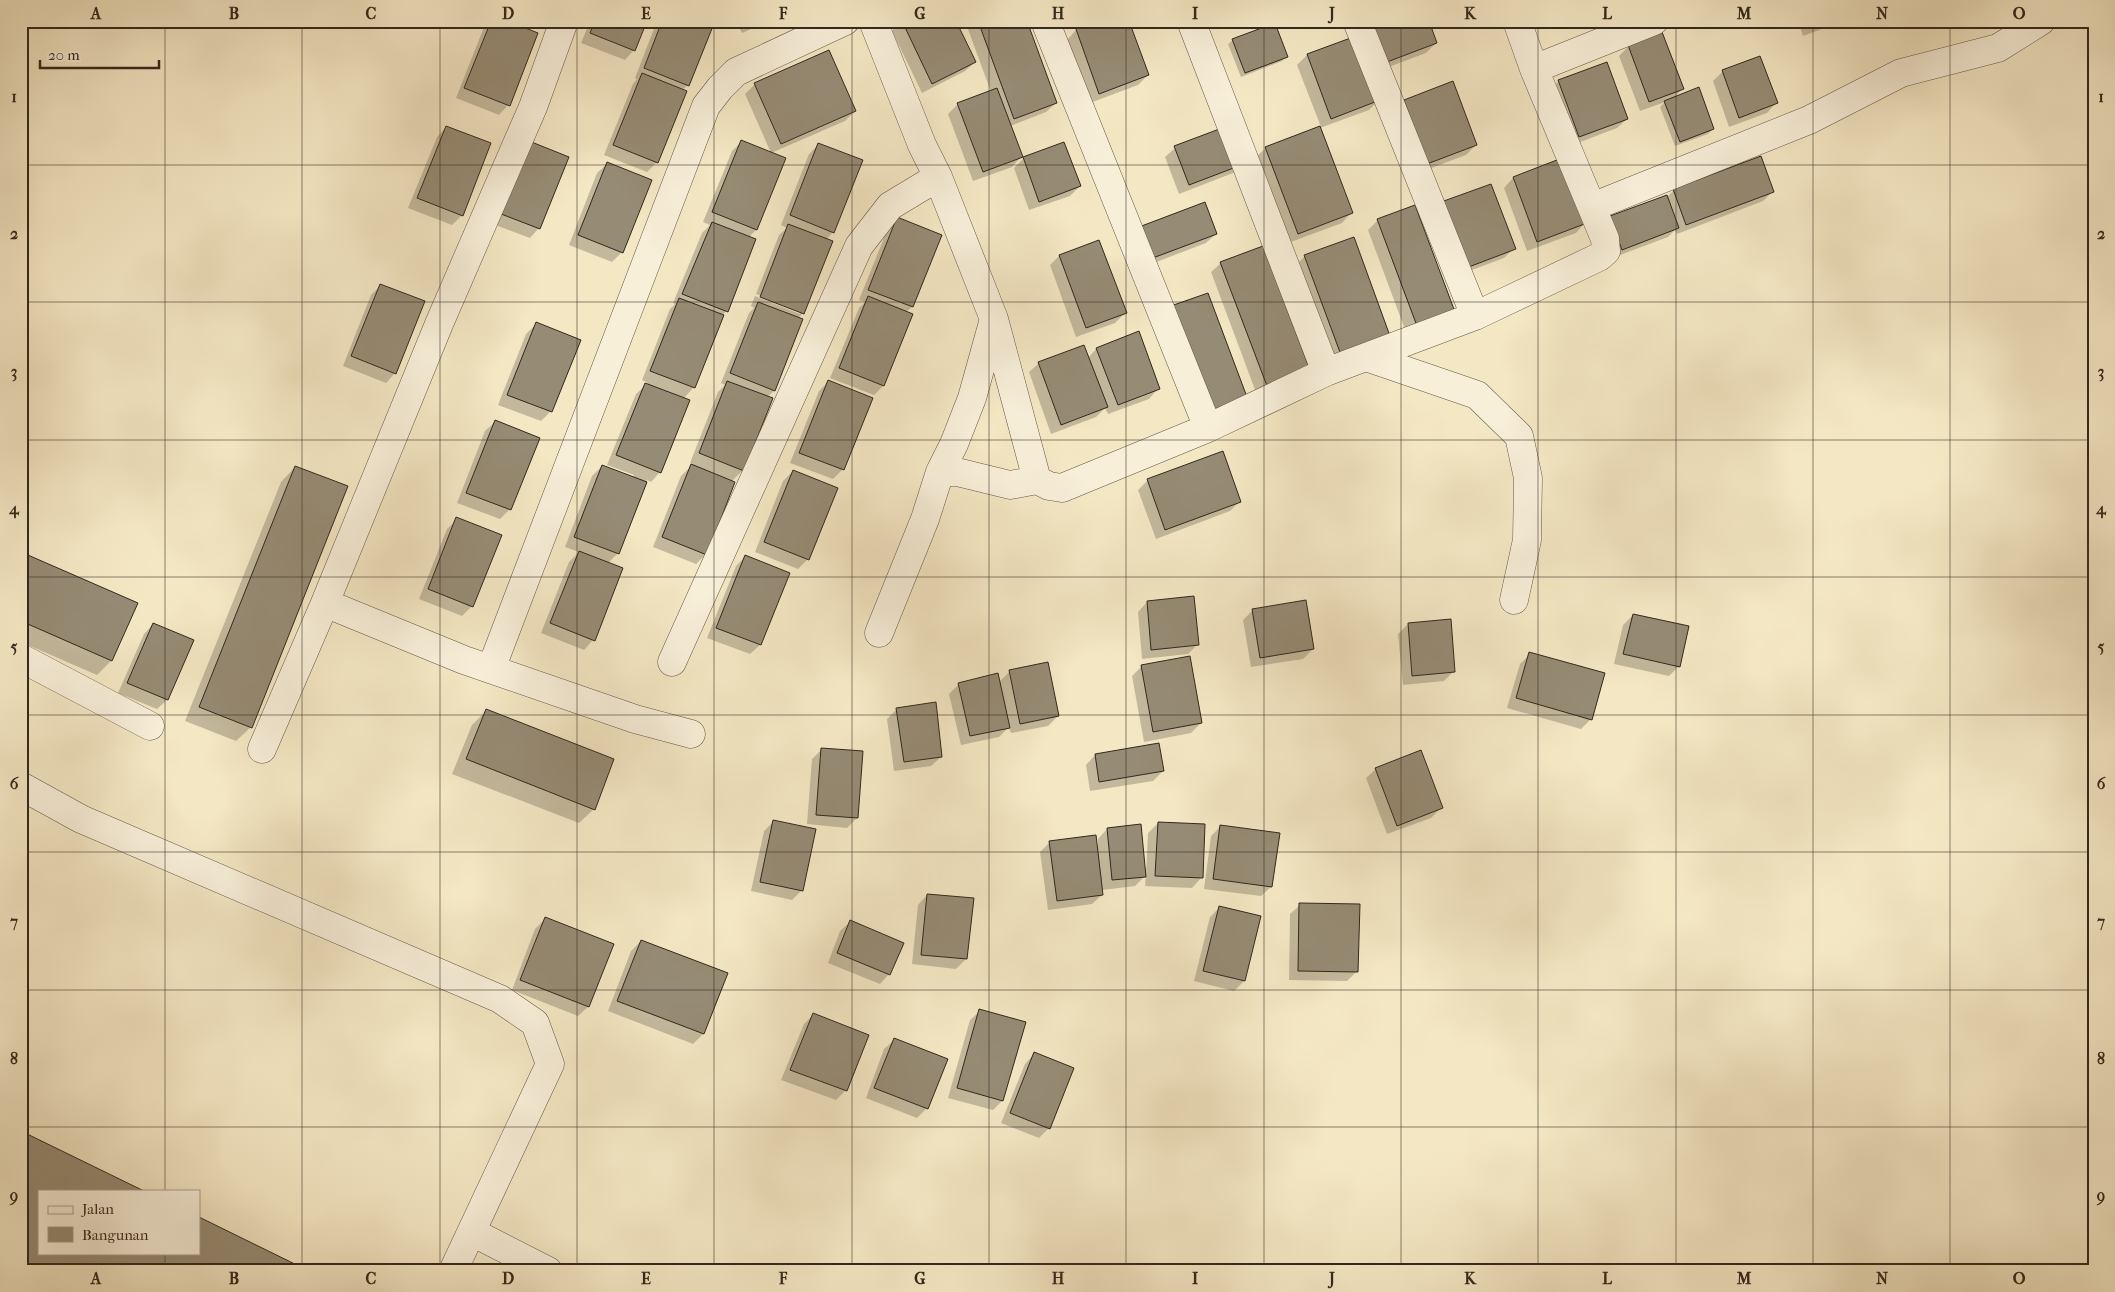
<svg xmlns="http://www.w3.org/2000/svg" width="2115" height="1292" viewBox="0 0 2115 1292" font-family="'IM FELL French Canon',serif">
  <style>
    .shadow { fill: #0003 }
    .building { fill: #968b74; stroke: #31281d }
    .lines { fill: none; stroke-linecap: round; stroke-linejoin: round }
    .minor-casing { stroke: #625847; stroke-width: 29 }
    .minor { stroke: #f8efd9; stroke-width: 28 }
    .grid { fill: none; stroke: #31281d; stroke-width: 1; stroke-opacity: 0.55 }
    .neatline { fill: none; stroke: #31281d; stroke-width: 2 }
    .grid-label { font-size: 16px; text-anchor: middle; font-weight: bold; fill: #31281d }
  </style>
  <rect width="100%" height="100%" fill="#f4e7c4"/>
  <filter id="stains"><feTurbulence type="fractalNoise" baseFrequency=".004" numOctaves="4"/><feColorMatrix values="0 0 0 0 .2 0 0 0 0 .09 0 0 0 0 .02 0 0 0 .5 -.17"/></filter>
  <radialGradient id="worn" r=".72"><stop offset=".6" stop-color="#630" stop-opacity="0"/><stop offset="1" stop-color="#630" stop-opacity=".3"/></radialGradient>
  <path class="shadow" d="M490,21H505L508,105L499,115L456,98L484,27Z
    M590,21H645L634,50L625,60L581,43Z
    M657,21H713L688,85L682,90L657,162L647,172L604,155L633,84L637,79L635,78Z
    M736,21H769L742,33Z
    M901,21H955L975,62L965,71L922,93L892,31Z
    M965,21H1026L1056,103L1046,112L1010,126L1021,157L1012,167L973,181L948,114L958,104L991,92Z
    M1101,21L1148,75L1138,85L1090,103L1067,40L1076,30Z
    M1359,21H1428L1436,43L1426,53L1378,71Z
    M1578,21H1592L1580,26Z
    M1798,21H1844L1803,36Z
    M1356,37L1379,100L1369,110L1320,128L1351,213L1342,223L1288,243L1256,157L1266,148L1321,127L1297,65L1307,55Z
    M1233,40L1286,57L1282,61L1241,77L1228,44Z
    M1629,46L1682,89L1673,99L1713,129L1708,134L1675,146L1660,107L1665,102L1640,111L1619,56Z
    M829,52L855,111L845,121L771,153L756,230L749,237L726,311L722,316L694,387L683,399L660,472L651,482L647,480L617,554L608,563L593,640L584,650L541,633L569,562L579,552L565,547L592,476L602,466L633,478L634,475L607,465L636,394L648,383L642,380L670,309L675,304L673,303L702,233L710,225L703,222L732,151L742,141L771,153L745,94L755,84Z
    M1723,71L1776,103L1767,113L1729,127L1713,81Z
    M1559,81L1627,119L1617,128L1570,146L1549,91Z
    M1404,101L1476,145L1466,155L1418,173L1395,110Z
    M446,127L462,215L452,225L408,208L437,137Z
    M819,144L833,232L826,240L803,313L798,318L801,320L774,391L767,397L743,470L731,482L706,554L696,564L653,547L681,476L693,464L690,463L718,392L725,385L721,383L749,313L754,308L751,306L755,296L800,314V311L756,294L779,235L787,228L781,225L809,154Z
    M1175,148L1243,163L1233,173L1179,194L1165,157Z
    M567,157L539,228L530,238L487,222Z
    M1024,158L1080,186L1070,196L1029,210L1014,168Z
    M1562,160L1585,223L1576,233L1527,251L1504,188L1513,178Z
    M607,164L622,252L612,262L569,245L597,173Z
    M1491,186L1514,248L1504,258L1456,276Z
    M1674,190L1773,191L1763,201L1677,234L1675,230L1668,237L1612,258L1601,227L1666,198Z
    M897,219L912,307L906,312L883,386L874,395L830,378L859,308L865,302L859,300L888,228Z
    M1378,220L1453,311L1407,335L1368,230Z
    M1216,234L1206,243L1133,271L1122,241Z
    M1059,256L1125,313L1115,323L1076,337L1050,265Z
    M1305,256L1389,336L1332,363L1295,266Z
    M1221,263L1298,379L1257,395L1211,272Z
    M381,285L395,373L386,383L343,366L371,295Z
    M536,324L551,411L541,421L498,405L526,334Z
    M1096,349L1158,389L1149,399L1108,414L1105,408L1096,417L1051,434L1029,372L1039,363L1088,358Z
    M828,382L843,469L833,479L790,463L819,391Z
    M495,422L538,439L510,509L500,519L457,503L485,431Z
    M295,467L251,727L236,741L185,721L281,482Z
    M793,471L808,559L798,569L755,552L783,481Z
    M1148,480L1240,501L1230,511L1156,539L1138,490Z
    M457,519L472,606L462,616L419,599L447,529Z
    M21,553L136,604L111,661L97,675L21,642Z
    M745,557L760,645L750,654L707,638L736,566Z
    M1147,602L1198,644L1188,654L1142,659L1138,612Z
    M1253,610L1313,649L1303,659L1251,667L1243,620Z
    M1633,615L1679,666L1669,676L1614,664L1623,625Z
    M1450,620L1454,671L1444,681L1403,685L1398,634L1408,624Z
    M153,624L192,641L167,700L157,709L118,693L144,634Z
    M1530,654L1591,719L1581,729L1507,708L1520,664Z
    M1142,666L1201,723L1191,733L1144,742L1132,676Z
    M1010,671L1058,716L1048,726L1011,733L1009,727L999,737L961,745L949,694L959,684L999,682Z
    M897,709L941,757L931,766L894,771L887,719Z
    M486,711L594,809L579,823L452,774L472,725Z
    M822,749L857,818L847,828L807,824L812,759Z
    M1095,755L1163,771L1153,781L1090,791L1086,765Z
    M1376,769L1441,808L1431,818L1387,834L1366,778Z
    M774,821L802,890L792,900L751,891L764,831Z
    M1158,823L1201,878L1192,888L1145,886L1146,875L1135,886L1102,890V895L1092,904L1048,910L1040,852L1050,842L1098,848V839L1107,829L1146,873L1148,833Z
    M1221,826L1271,887L1261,896L1204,889L1211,836Z
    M927,895L972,899L966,959L956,969L912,964L918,905Z
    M1300,905L1357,971L1347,981L1289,980L1290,914Z
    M1219,908L1260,917L1244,981L1234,991L1194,981L1210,917Z
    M545,919L612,945L588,1007L578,1016L512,990L535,929Z
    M850,922L889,974L880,984L828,963L840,931Z
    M641,941L726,974L703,1034L693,1044L608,1011L631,951Z
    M980,1011L1002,1101L993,1110L948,1098L970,1020Z
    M813,1015L867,1036L845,1091L836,1100L781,1080L804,1024Z
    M894,1040L927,1108L917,1118L866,1098L884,1049Z
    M1034,1054L1049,1128L1039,1138L1001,1123L1025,1064Z"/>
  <path class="building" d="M491,21H508L538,33L510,106L464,88Z
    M595,21H647L635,51L590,33Z
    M662,21H715L689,86L644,68Z
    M902,21H956L976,62L932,84Z
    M978,21H1027L1057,103L1014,119Z
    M1097,21H1129L1149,75L1099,94L1076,29Z
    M1372,21H1429L1437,43L1387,62Z
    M1275,23L1288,57L1245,73L1232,39Z
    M1662,32L1684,89L1649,102L1628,45Z
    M1356,36L1380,100L1331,119L1307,54Z
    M829,50L856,111L781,144L754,83Z
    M1760,56L1778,103L1739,118L1722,70Z
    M1607,62L1628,119L1579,137L1558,80Z
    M642,73L687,91L658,163L613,145Z
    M1453,81L1477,145L1427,164L1404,100Z
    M1699,87L1714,129L1680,142L1664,101Z
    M997,88L1023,157L983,172L957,103Z
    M1230,125L1244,164L1189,185L1174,146Z
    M446,126L491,143L463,216L417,198Z
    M1320,126L1353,213L1298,234L1265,147Z
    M524,139L569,157L540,229L496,212Z
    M741,140L786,158L757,230L712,212Z
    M1064,142L1081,186L1039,202L1023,157Z
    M818,143L863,160L834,233L790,215Z
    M1761,156L1774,192L1686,225L1673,189Z
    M1562,158L1587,223L1537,242L1513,177Z
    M607,162L652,180L623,253L578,235Z
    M1491,184L1516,249L1466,268L1441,202Z
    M1667,195L1679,228L1622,250L1610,216Z
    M1205,202L1217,234L1142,262L1131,230Z
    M1415,205L1455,312L1417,326L1377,219Z
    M897,217L942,235L913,307L868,290Z
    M712,222L756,239L728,312L682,294Z
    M788,224L833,241L804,314L760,297Z
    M1354,237L1390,336L1341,355L1304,255Z
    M1099,240L1127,313L1086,328L1059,255Z
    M1263,246L1310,370L1267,386L1220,262Z
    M380,284L425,301L396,374L351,356Z
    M1208,293L1247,397L1204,413L1165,308Z
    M868,296L913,314L884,386L839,368Z
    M679,298L724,315L695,388L650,371Z
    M758,302L803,319L775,391L730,373Z
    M536,322L581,340L552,412L507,395Z
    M1139,331L1160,389L1118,405L1096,348Z
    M1084,345L1108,407L1061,425L1038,362Z
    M828,380L873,398L844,470L799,453Z
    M727,381L773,398L744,471L699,453Z
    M645,383L690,400L661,473L616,455Z
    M495,420L540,438L511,510L466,493Z
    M1223,451L1241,502L1165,530L1147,479Z
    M691,464L735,482L707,555L662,537Z
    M602,465L647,482L619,554L574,537Z
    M295,466L348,486L252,728L199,707Z
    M793,470L838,488L809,560L764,542Z
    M456,517L502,535L473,607L428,589Z
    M579,551L623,568L595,641L550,623Z
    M21,552L138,603L112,661L21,621Z
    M745,555L790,573L761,645L716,628Z
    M1194,596L1199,645L1151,650L1147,601Z
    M1306,600L1314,649L1260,658L1252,609Z
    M1633,614L1689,626L1680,667L1623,654Z
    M1451,619L1455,672L1412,676L1408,623Z
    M153,623L194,640L168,700L127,683Z
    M1529,652L1605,673L1592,720L1516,698Z
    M1190,656L1202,723L1153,732L1141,665Z
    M1048,662L1059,716L1020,724L1009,670Z
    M998,673L1010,728L970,736L958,683Z
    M936,702L942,757L904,762L896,708Z
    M486,709L614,759L595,810L466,759Z
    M1159,743L1164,771L1099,782L1095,754Z
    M821,748L863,751L858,818L816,815Z
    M1421,750L1443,808L1397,826L1375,768Z
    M773,820L816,829L803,891L760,882Z
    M1158,822L1205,824L1203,878L1155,876Z
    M1141,824L1146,877L1112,880L1107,828Z
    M1220,825L1280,833L1272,887L1213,879Z
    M1096,835L1103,895L1057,901L1049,841Z
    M927,894L974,898L967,959L921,955Z
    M1299,903L1360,904L1358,972L1298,971Z
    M1219,906L1261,916L1245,981L1203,971Z
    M545,917L614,944L589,1007L520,980Z
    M850,920L904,943L890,975L837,953Z
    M641,940L728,973L704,1034L617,1001Z
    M979,1009L1026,1022L1003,1101L957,1088Z
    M813,1013L869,1035L847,1091L790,1070Z
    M894,1038L948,1059L928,1109L874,1088Z
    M1034,1052L1074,1068L1050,1129L1010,1113Z
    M21,1131L144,1191H39V1253H199V1217L309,1271H21Z"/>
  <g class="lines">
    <defs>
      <path id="minor" d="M564,21L533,107L439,324L325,603L464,660L635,719L691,734
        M873,21L922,145L938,177L994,319L972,398L954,444L940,472L925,519L879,633
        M1045,21L1208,428
        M1191,21L1326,372
        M1357,21L1475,316
        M1534,69L1654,21
        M1592,207L1809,120L1901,73L1998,48L2041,21
        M994,319L1037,480L1049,486L1062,488L1208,428L1326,372L1475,316L1599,257L1606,251L1605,239L1534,69L1517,21
        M1366,357L1477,395L1519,436L1528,478L1527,540L1514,600
        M940,472H957L1010,485L1037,480
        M21,658L150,726
        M672,662L859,246L890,206L938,177
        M491,669L706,106L720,88L736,72L845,21
        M262,749L325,603
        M21,786L81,819L500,999L535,1023L550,1064L453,1271
        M472,1232L548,1271"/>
    </defs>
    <use href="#minor" class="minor-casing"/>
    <use href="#minor" class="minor"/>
  </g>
  <path class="grid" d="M165,21V1191M302,21V1271M440,21V1271M577,21V1271M714,21V1271M852,21V1271M989,21V1271M1126,21V1271M1264,21V1271M1401,21V1271M1538,21V1271M1676,21V1271M1813,21V1271M1950,21V1271M21,165H2094M21,302H2094M21,440H2094M21,577H2094M21,715H2094M21,852H2094M21,990H2094M21,1127H2094M165,1253V1271"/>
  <rect width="2115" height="1292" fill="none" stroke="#f4e7c4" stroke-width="55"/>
  <rect x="38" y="1190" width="162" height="65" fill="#f8efd9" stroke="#a89f8e"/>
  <rect x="48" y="1206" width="25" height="8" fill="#f8efd9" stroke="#a89f8e"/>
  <text x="82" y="1214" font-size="15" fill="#31281d">Jalan</text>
  <rect x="48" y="1227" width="25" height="15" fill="#968b74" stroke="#a89f8e"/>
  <text x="82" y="1240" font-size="15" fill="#31281d">Bangunan</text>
  <path d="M40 60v8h119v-8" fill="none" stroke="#31281d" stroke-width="2.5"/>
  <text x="48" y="60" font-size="15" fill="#31281d" stroke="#f8efd9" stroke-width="4" paint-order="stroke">20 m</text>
  <rect x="28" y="28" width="2060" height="1236" class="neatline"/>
  <g class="grid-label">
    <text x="96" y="19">A</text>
    <text x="234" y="19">B</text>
    <text x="371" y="19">C</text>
    <text x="508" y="19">D</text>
    <text x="646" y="19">E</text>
    <text x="783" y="19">F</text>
    <text x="920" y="19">G</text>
    <text x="1058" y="19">H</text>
    <text x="1195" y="19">I</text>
    <text x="1332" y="19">J</text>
    <text x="1470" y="19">K</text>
    <text x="1607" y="19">L</text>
    <text x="1744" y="19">M</text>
    <text x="1882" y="19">N</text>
    <text x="2019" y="19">O</text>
    <text x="14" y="102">1</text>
    <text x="2101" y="102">1</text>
    <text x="14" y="239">2</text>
    <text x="2101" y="239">2</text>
    <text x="14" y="377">3</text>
    <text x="2101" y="377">3</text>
    <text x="14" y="514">4</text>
    <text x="2101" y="514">4</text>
    <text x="14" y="652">5</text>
    <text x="2101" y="652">5</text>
    <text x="14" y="789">6</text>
    <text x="2101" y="789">6</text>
    <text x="14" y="927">7</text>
    <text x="2101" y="927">7</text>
    <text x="14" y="1064">8</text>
    <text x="2101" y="1064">8</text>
    <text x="14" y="1201">9</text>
    <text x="2101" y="1201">9</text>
    <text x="96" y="1284">A</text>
    <text x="234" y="1284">B</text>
    <text x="371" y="1284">C</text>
    <text x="508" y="1284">D</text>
    <text x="646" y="1284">E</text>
    <text x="783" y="1284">F</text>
    <text x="920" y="1284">G</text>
    <text x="1058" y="1284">H</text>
    <text x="1195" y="1284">I</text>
    <text x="1332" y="1284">J</text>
    <text x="1470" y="1284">K</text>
    <text x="1607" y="1284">L</text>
    <text x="1744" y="1284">M</text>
    <text x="1882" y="1284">N</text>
    <text x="2019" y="1284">O</text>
  </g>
  <rect width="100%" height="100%" filter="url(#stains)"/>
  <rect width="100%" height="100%" fill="url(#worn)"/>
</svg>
